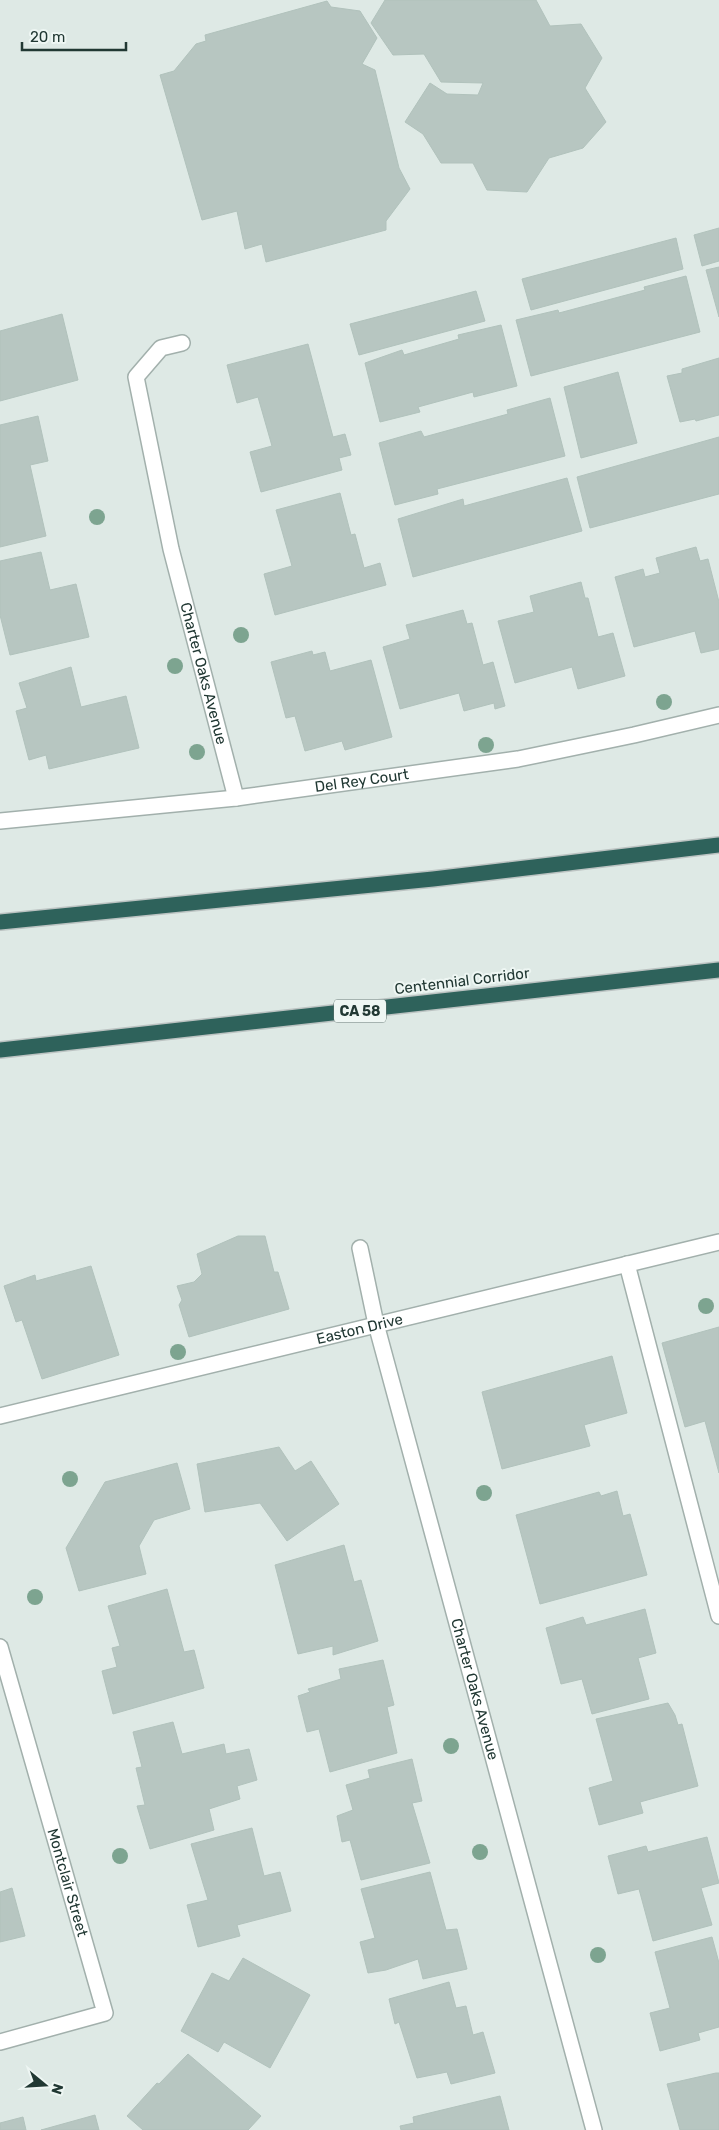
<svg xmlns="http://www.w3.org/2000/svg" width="719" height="2130" viewBox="0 0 719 2130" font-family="Rubik,sans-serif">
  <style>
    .building { fill: #b7c6c1; stroke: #b1c2bc }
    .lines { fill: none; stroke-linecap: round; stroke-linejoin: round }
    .minor-casing { stroke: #a2b0ac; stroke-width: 18 }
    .highway-casing { stroke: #bcc3c2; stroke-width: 18 }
    .minor { stroke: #fff; stroke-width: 15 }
    .highway { stroke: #2e625b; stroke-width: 15 }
    .tree { fill: #7da490 }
    .labels { text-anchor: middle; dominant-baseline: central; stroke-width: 4; stroke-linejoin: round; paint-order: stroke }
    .shield { fill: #eef6f3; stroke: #5e716d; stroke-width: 1 }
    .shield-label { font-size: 14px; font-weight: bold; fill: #213833 }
    .street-label { font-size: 15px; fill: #213833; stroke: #eef6f3 }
  </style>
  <rect width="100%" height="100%" fill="#dee9e5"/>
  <path class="building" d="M385,0H536L550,26L581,24L602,58L585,88L606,122L583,148L549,158L527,192L487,190L473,163H441L423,134L405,122L430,83L447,94L478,95L483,83L441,82L424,54L393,55L371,23Z
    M327,1L331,7L360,11L377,38L362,64L375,70L399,168L410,189L386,221V230L266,262L262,244L245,249L237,211L202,220L160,75L174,71L196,44L206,41L205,35Z
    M719,228V261L702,266L694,235Z
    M676,238L683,269L531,310L522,279Z
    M719,267V317L706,270Z
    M686,276L700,332L531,376L516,320L558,310L559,313L645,290L644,287Z
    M476,291L485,321L359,355L350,324Z
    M62,314L78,380L0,401V331Z
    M501,325L517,386L474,397L473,392L418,407L420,412L380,422L365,363L402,350L404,355L459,339L458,335Z
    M308,344L333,437L345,434L351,455L339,458L342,470L261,492L250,452L272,446L258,397L237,403L227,365Z
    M719,358V415L696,421L695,419L680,422L667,376L682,373V369Z
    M618,372L637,443L581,458L564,387Z
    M550,398L565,456L437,489L438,494L395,505L379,443L421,431L424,437L508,414L507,410Z
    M38,416L48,461L30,465L46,536L0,547V425Z
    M719,437V494L590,528L577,477Z
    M567,478L582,531L413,577L398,519L463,499L464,506Z
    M340,493L351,535L355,534L364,568L380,563L386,585L275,615L264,574L292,566L276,510Z
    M696,547L700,561L708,559L719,602V649L701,653L695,631L634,647L615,577L643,569L645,577L660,573L656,558Z
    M41,552L50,590L76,584L89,637L10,655L0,615V561Z
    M581,582L585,598H588L598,637L613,633L625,676L578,689L572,667L515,683L498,621L534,612L530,596Z
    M463,610L467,624L472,623L483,665L493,662L505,706L495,709L494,703L464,711L459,693L400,709L383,647L410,639L406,625Z
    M312,651L313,655L325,652L330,671L371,660L392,737L345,750L342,741L305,751L295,716L286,718L271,662Z
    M71,667L81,707L126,696L139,748L49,769L46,755L29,760L16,711L27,708L19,683Z
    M238,1236H265L274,1272H278L289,1309L189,1337L179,1305L182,1300L177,1286L194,1282L202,1274L197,1254Z
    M91,1266L119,1355L42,1379L22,1320L16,1322L4,1286L35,1275L36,1281Z
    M719,1327V1473L705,1421L685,1427L662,1343Z
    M612,1356L627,1413L584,1425L590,1446L502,1469L482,1392Z
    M279,1447L295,1471L311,1461L339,1504L287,1541L260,1503L205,1512L197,1464Z
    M177,1463L190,1509L154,1520L139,1546L146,1574L79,1591L66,1548L105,1482Z
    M617,1491L623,1516L630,1514L647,1575L540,1604L516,1515L599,1492L601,1496Z
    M344,1545L354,1582L361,1580L378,1641L333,1655V1646L298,1654L275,1565Z
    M167,1589L184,1652L194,1650L204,1688L113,1714L102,1671L117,1667L112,1648L120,1646L108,1606Z
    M645,1609L656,1653L638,1658L649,1699L592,1714L582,1679L561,1684L546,1628L583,1617L586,1625Z
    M383,1660L394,1705L387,1707L397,1753L330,1772L319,1729L307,1732L298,1696L310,1692L308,1689L341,1679L339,1669Z
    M668,1703L675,1715L678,1725L682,1724L698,1786L640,1802L643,1813L599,1825L589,1788L613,1781L596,1719Z
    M173,1722L182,1754L224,1744L226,1754L249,1749L257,1780L237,1786L240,1799L209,1809L214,1830L150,1849L137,1806L145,1805L136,1768L142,1767L133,1732Z
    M412,1759L422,1801L412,1803L430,1863L361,1880L350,1840L342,1842L337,1816L353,1810L346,1785L370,1778L368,1770Z
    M252,1828L264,1876L280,1872L291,1911L237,1925L240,1936L198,1947L187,1905L208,1900L191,1844Z
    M707,1837L719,1883L701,1888L712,1925L653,1941L639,1889L618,1894L608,1856L646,1846L648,1852Z
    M430,1872L446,1930L457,1929L467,1969L423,1979L418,1959L386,1970L368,1973L360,1942L375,1938L361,1889Z
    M12,1888L25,1936L0,1942V1892Z
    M712,1937L719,1963V2027L698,2033L700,2040L660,2051L650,2013L670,2008L655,1952Z
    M243,1958L310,1995L270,2068L224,2042L218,2052L181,2031L212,1973L229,1981Z
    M449,1982L456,2008L466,2006L473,2035L483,2032L495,2073L451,2084L447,2072L417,2078L399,2022L395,2024L389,1999Z
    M188,2054L261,2116L248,2130H143L127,2116L157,2083L159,2084Z
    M716,2073H719V2130H680L667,2084Z
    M500,2096L509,2130H401L400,2126L414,2123L413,2117Z
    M95,2115L99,2130H41Z
    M23,2117L26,2130H0V2123Z"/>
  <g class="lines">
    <defs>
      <g id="minor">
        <path id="s1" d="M182,343L161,348L136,377L171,549L236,798"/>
        <path id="s2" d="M0,821L236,798L518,759L634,735L719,715"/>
        <path id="s3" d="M360,1248L376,1324L594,2130"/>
        <path d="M627,1264L719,1616"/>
        <path id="s4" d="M0,1416L719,1242"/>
        <path id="s5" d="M0,1647L105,2013L0,2042"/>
      </g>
      <path id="highway" d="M0,922L433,879L719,845
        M0,1050L719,970"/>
    </defs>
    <use href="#minor" class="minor-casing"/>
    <use href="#highway" class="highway-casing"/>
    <use href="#minor" class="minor"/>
    <use href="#highway" class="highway"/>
  </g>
  <g class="tree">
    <circle cx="97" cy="517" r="8"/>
    <circle cx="241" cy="635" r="8"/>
    <circle cx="175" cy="666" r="8"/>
    <circle cx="664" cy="702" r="8"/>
    <circle cx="486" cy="745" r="8"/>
    <circle cx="197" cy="752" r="8"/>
    <circle cx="706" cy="1306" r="8"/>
    <circle cx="178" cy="1352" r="8"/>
    <circle cx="70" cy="1479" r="8"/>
    <circle cx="484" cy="1493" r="8"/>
    <circle cx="35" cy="1597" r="8"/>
    <circle cx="451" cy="1746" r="8"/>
    <circle cx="480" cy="1852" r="8"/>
    <circle cx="120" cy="1856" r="8"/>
    <circle cx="598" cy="1955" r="8"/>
  </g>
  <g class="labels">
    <rect class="shield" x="334" y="999.5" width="52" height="23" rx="4"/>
    <g class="shield-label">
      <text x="360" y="1011">CA 58</text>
    </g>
    <g class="street-label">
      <text stroke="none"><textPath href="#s1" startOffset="364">Charter Oaks Avenue</textPath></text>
      <text stroke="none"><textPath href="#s2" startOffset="364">Del Rey Court</textPath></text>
      <text transform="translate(462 981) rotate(-7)">Centennial Corridor</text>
      <text stroke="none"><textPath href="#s4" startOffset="370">Easton Drive</textPath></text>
      <text stroke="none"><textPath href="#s3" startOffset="456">Charter Oaks Avenue</textPath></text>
      <text stroke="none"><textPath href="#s5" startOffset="245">Montclair Street</textPath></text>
    </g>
  </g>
  <g transform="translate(45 2085) rotate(108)" stroke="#eef6f3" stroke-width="4" paint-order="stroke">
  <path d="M0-4L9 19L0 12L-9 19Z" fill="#213833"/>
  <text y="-8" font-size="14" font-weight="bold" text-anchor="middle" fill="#213833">N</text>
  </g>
  <path d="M22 42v8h104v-8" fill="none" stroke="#213833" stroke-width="2.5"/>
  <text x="30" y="42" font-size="15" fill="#213833" stroke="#eef6f3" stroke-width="4" paint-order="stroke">20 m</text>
</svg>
